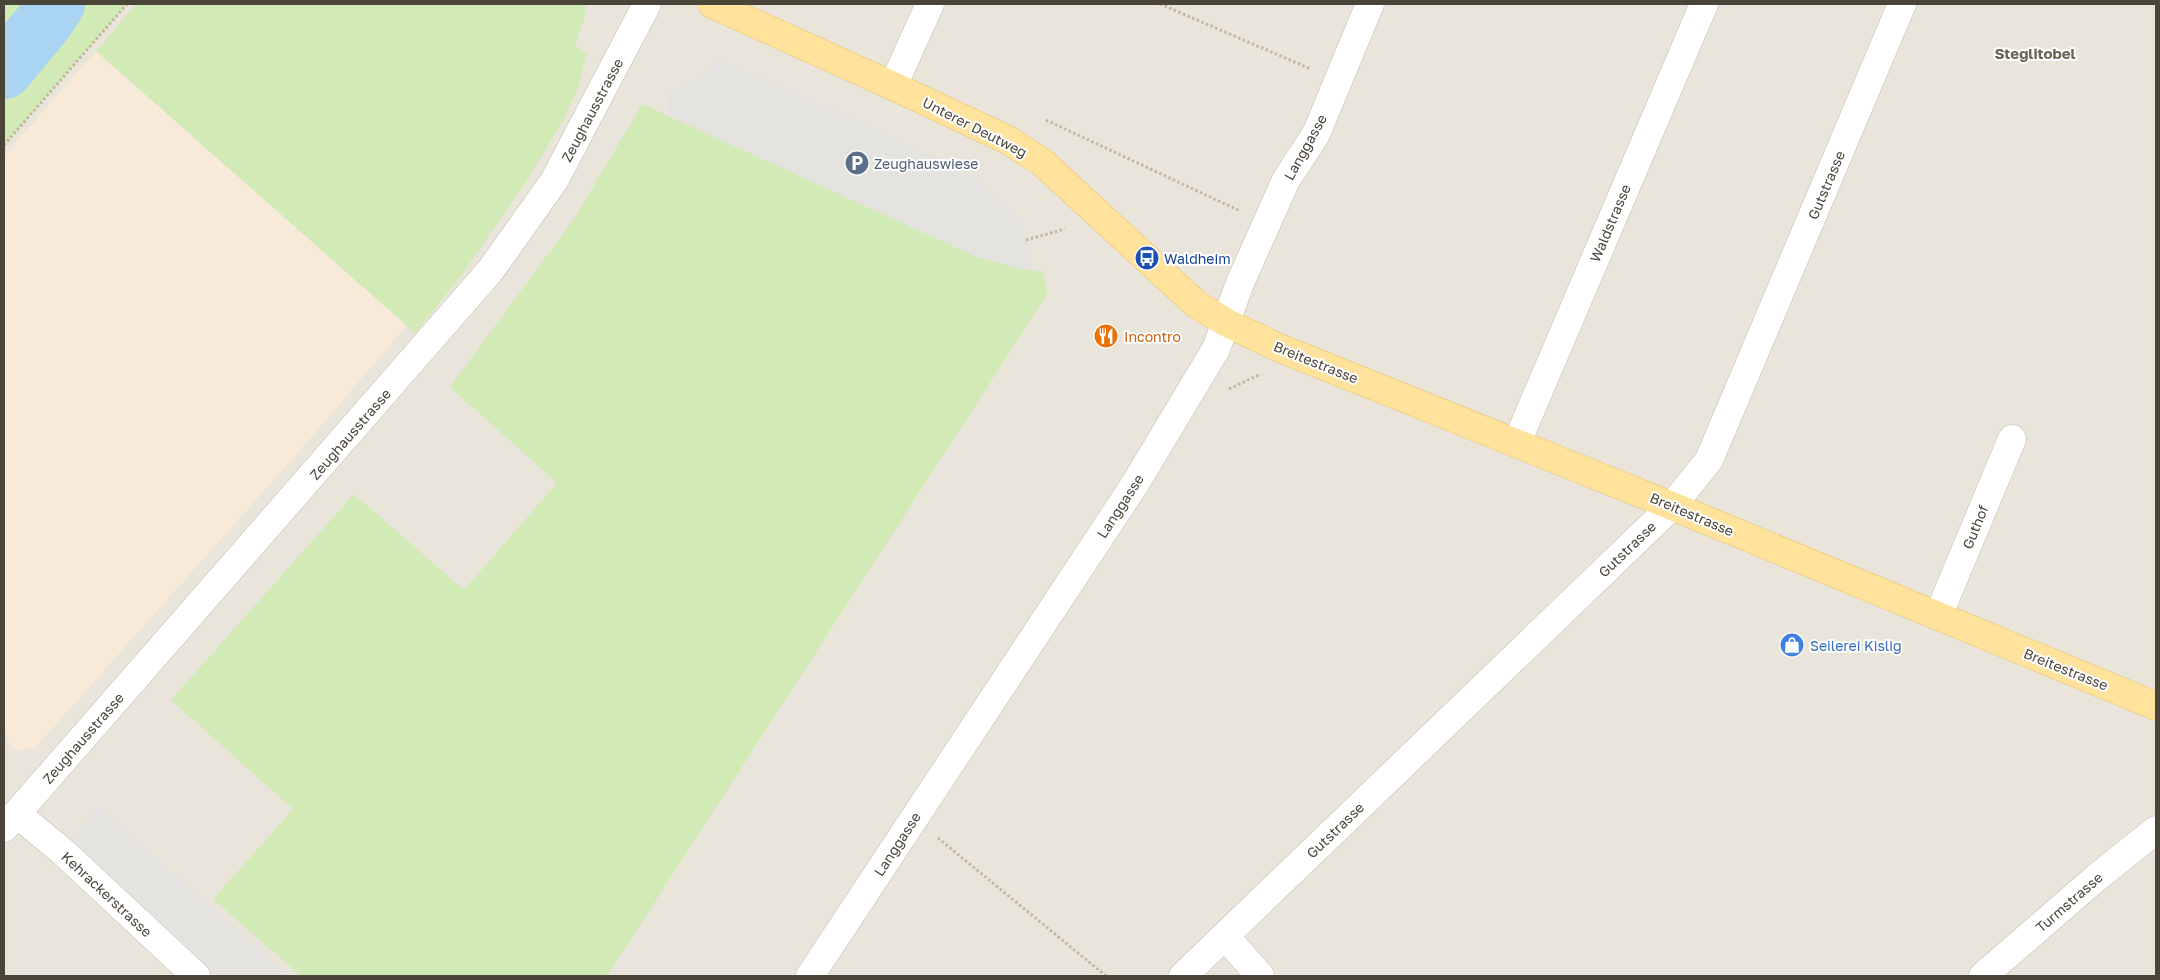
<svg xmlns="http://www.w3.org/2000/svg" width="2160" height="980" viewBox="0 0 2160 980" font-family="'Golos Text',sans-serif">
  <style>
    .residential { fill: #eae5da }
    .commercial { fill: #f7ead8 }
    .green { fill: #d2eab5 }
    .parking { fill: #e5e3e0 }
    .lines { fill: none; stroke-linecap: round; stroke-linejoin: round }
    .river { stroke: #a9d4f2; stroke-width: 58 }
    .minor-casing { stroke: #c2bbae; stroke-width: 29 }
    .major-casing { stroke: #e6c16a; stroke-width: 29 }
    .path { stroke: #c4b79f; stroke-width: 3; stroke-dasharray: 2.5 2.5; stroke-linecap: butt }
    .minor { stroke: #fff; stroke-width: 28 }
    .major { stroke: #ffe39c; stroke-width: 28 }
    .labels { text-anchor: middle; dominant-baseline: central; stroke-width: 4; stroke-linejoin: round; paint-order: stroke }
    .street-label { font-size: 14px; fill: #4b4439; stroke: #fff }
    .service-label { font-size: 14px; fill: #4e5e75; stroke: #fff; text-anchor: start }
    .transit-label { font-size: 14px; fill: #164399; stroke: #fff; text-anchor: start }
    .food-label { font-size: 14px; fill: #c56008; stroke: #fff; text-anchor: start }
    .shop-label { font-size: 14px; fill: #366cbe; stroke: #fff; text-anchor: start }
    .neighbourhood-label { font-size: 15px; font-weight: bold; fill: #6e6250; stroke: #fff }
  </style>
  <rect width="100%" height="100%" fill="#f6f3ec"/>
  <path class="residential" d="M4,4H2156V976H4Z"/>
  <path class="commercial" d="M96,51L407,325L302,448L35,748L15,750L8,741L4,725V156Z"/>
  <path class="green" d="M4,4H127L4,145Z
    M136,4H586V13L575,45L587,54L578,88L563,121L526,182L461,276L415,333L96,51Z
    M642,104L975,256L1016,268L1042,271L1048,293L607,976H301L213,899L293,809L171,700L354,494L464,590L557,483L450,387L576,216Z"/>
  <path class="parking" d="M721,59L912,145L977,180L1021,218L1034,270L1016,268L975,256L669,116V91L698,77Z
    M98,806L289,976H202L62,851Z"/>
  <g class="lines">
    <path class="river" d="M4,70L44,22L56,4"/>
    <defs>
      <path id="minor" d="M893,86L930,4
        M1517,442L1704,4
        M1938,616L2012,439
        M17,814L62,851L196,976
        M4,828L490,271L554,181L647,4
        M1225,936L1260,976
        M810,976L1135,484L1216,349L1240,283L1286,180L1316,134L1370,4
        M1183,976L1672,506L1709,460L1902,4
        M1983,976L2096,878L2156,830"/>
      <path id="major" d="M712,4L893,86L1008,140L1043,163L1196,304L1227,323L1277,347L1672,506L2156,706"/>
    </defs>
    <use href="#minor" class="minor-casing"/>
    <use href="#major" class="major-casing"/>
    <path class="path" d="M1160,4L1311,69
      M4,5V4
      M1046,120L1240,211
      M4,145L127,4
      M1026,240L1065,229
      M1229,389L1261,374
      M938,838L1106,976"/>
    <use href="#minor" class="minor"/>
    <use href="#major" class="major"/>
  </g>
  <defs>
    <symbol id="parking-disc" viewBox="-11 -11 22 22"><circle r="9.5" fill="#5c6f8a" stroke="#fff"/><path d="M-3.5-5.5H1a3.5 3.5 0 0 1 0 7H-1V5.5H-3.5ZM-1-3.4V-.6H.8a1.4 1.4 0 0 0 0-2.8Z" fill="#fff"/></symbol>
    <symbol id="bus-disc" viewBox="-11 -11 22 22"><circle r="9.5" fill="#1a4fb4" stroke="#fff"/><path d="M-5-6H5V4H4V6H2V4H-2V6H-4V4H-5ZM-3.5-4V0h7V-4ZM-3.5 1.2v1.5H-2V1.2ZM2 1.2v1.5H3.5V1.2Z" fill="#fff"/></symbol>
    <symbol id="restaurant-disc" viewBox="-11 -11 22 22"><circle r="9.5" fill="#e8710a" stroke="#fff"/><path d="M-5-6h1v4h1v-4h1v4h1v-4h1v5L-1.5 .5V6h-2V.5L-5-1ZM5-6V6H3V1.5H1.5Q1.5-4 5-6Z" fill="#fff"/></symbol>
    <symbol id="shop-disc" viewBox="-11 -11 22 22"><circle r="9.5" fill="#3f7fe0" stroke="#fff"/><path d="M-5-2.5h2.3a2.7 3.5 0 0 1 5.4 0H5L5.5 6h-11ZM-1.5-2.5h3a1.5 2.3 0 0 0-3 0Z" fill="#fff"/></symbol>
  </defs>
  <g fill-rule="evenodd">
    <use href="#parking-disc" x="843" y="149" width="28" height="28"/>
    <use href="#bus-disc" x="1133" y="244" width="28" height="28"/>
    <use href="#restaurant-disc" x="1092" y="322" width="28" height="28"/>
    <use href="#shop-disc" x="1778" y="631" width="28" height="28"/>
  </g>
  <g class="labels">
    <g class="street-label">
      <text transform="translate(592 110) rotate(-62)">Zeughausstrasse</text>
      <text transform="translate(975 127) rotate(27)">Unterer Deutweg</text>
      <text transform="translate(1305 147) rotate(-61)">Langgasse</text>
      <text transform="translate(1826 185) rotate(-67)">Gutstrasse</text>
      <text transform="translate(1610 223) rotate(-67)">Waldstrasse</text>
      <text transform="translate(1316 362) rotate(22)">Breitestrasse</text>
      <text transform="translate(350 434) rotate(-49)">Zeughausstrasse</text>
      <text transform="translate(1120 506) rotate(-57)">Langgasse</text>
      <text transform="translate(1692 514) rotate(23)">Breitestrasse</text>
      <text transform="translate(1975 527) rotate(-68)">Guthof</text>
      <text transform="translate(1627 549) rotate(-44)">Gutstrasse</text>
      <text transform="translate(2066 669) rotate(22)">Breitestrasse</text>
      <text transform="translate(83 738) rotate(-49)">Zeughausstrasse</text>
      <text transform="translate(1335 830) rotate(-44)">Gutstrasse</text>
      <text transform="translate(897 844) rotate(-57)">Langgasse</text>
      <text transform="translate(107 894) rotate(43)">Kehrackerstrasse</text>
      <text transform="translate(2069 902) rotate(-41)">Turmstrasse</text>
    </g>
    <g class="service-label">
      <text x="874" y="163">Zeughauswiese</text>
    </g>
    <g class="transit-label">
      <text x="1164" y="258">Waldheim</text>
    </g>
    <g class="food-label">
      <text x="1124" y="336">Incontro</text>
    </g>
    <g class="shop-label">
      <text x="1810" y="645">Seilerei Kislig</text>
    </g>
    <g class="neighbourhood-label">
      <text x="2035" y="53">Steglitobel</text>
    </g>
  </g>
  <rect width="2160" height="980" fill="none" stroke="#4b4439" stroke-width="10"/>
</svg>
